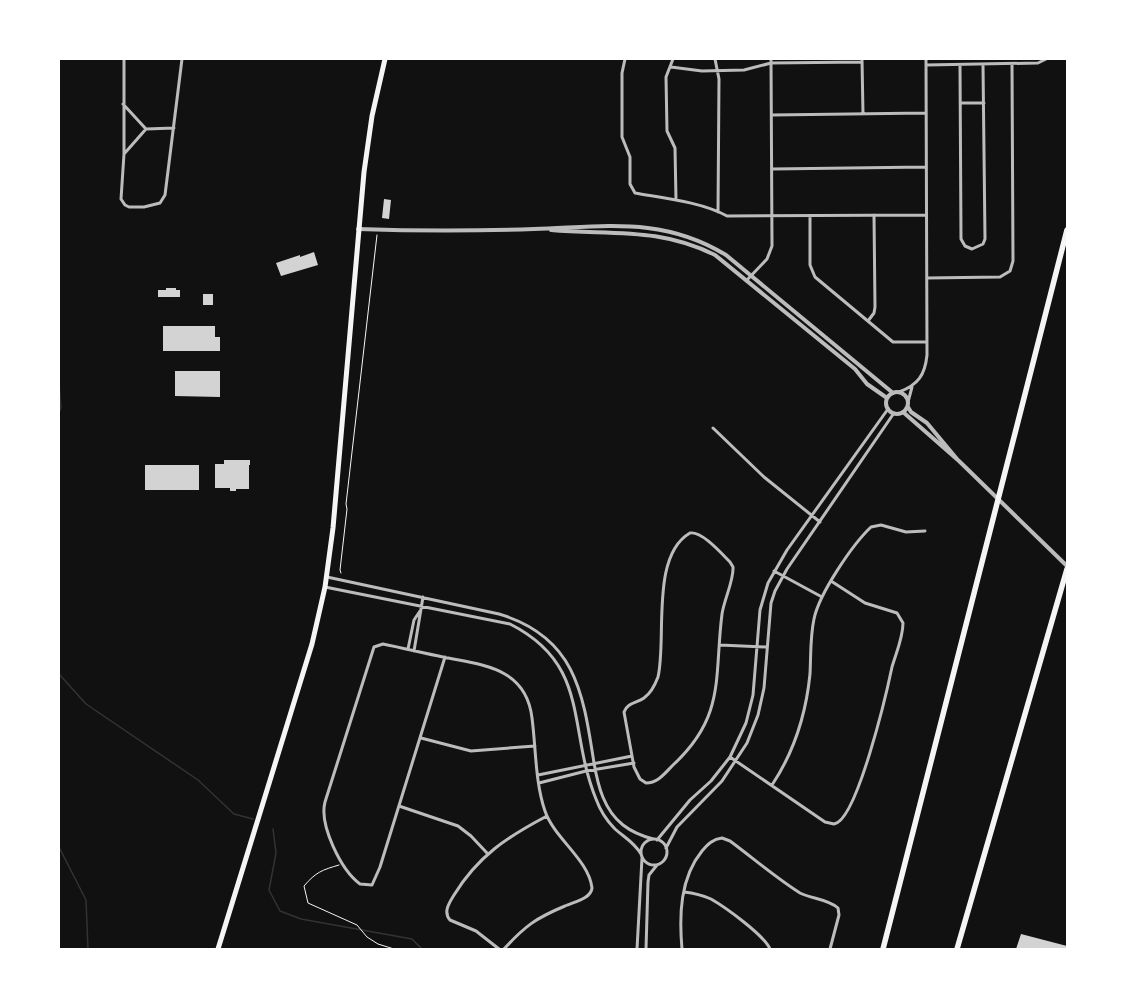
<svg xmlns="http://www.w3.org/2000/svg" width="1126" height="1008" viewBox="0 0 1126 1008" font-family="'Source Serif 4',serif">
  <style>
    .lines { fill: none; stroke-linecap: round; stroke-linejoin: round }
    .stream { stroke: #333; stroke-width: 1.5 }
    .building { fill: #d3d3d3 }
    .path { stroke: #f5f5f5; stroke-width: 1 }
    .minor { stroke: #bcbcbc; stroke-width: 3 }
    .tertiary { stroke: #bcbcbc; stroke-width: 4 }
    .primary { stroke: #f5f5f5; stroke-width: 5 }
    .motorway { stroke: #f5f5f5; stroke-width: 5.5 }
  </style>
  <rect width="100%" height="100%" fill="#111"/>
  <g class="lines">
    <path class="stream" d="M59,383L61,408L59,412
      M59,674L86,704L198,780L234,814L253,819
      M273,829L276,853L269,890L280,911L301,919L412,939L422,949
      M59,847L86,900L88,949"/>
  </g>
  <path class="building" d="M384,199L391,200L389,219L382,218Z
    M314,252L318,265L281,276L276,263L300,255V257Z
    M166,288H176V290H180V297H158V290H166Z
    M203,294H213V305H203Z
    M163,326H215V337H220V351H163Z
    M175,371H220V397L175,396Z
    M224,460H250V465H249V489H236V491H230V488H215V464H224Z
    M145,465H199V490H145Z
    M1021,934L1067,946V949H1016Z"/>
  <g class="lines">
    <path class="path" d="M341,573L340,570L347,509L346,504L377,235
      M339,865C322,870 316,872 304,886L308,903L357,925L367,937L378,944L394,949"/>
    <path class="minor" d="M124,59V154L121,199L125,205L129,207H144L160,203L165,195L182,59
      M625,59L622,73V137L630,157V184L635,193C663,198 702,202 727,216L926,215
      M673,59L666,77L667,131L675,148L676,200
      M715,59L719,79L718,212
      M862,59L863,114
      M926,65L1038,63L1046,59
      M960,65L961,239L965,246L972,249L983,244L985,239L983,65
      M671,67L702,71L744,70L771,63L862,62
      M960,103H984
      M123,104L146,129
      M772,115L926,113
      M124,154L146,129L174,128
      M772,169L926,167
      M810,216V265L815,277L893,342H927
      M927,278L1000,277L1010,271L1013,261L1012,64
      M747,280L767,259L772,246L771,59
      M868,321L874,313L875,307L874,215
      M899,392C918,385 925,375 927,355L926,59
      M908,402L912,387
      M713,428L764,477L820,522
      M690,533C702,531 721,553 730,562L733,567C734,580 724,600 722,614C714,677 726,716 673,765C665,773 658,783 646,783L640,779L634,767L624,712C627,703 637,703 644,698C651,693 655,685 658,677C667,639 650,556 690,533Z
      M774,571L822,597
      M327,577L499,614C576,637 583,693 594,763C598,786 604,810 623,825C632,832 642,836 653,839
      M325,587L510,624C591,665 567,728 596,799C600,810 607,821 615,829C625,838 634,842 641,854
      M720,645L766,647
      M408,649L414,620L420,611
      M414,651L423,597
      M445,657L380,867L372,885L360,884C341,870 319,825 325,802L374,647L383,644C403,648 423,653 443,657C482,665 526,667 532,718C536,748 535,782 545,811C554,838 589,860 592,888C591,899 573,902 565,906C536,918 525,926 504,949
      M421,738L471,751L535,746
      M730,757L825,822L834,824C857,821 887,691 892,667C896,653 903,638 903,623L897,613L865,603L831,581
      M538,775L632,756
      M539,783L586,771L634,763
      M772,785C794,752 806,714 810,674C811,656 810,637 814,619C819,594 852,545 871,527L881,525L906,532L925,531
      M399,806L458,826L471,836L487,853
      M641 852a13 13 0 1 1 26 0a13 13 0 1 1-26 0Z
      M657,840L690,800L711,781L730,757L746,723L753,695L760,610L768,583L787,550L888,409
      M666,848L677,827L722,781L747,743L758,715L764,688L771,603L775,591L787,569L894,413
      M684,892C693,893 702,895 711,899C725,907 764,935 770,949
      M499,949L476,931L450,920C443,912 449,903 454,895C478,856 507,837 547,816
      M637,949L642,858
      M646,949L648,882L649,875L657,865
      M682,949C679,915 680,878 702,851C708,844 713,839 722,838L730,841C753,858 776,878 800,893C812,899 828,899 838,908L839,915L830,949"/>
    <path class="tertiary" d="M358,229C417,231 476,231 534,229C605,227 662,216 726,255L893,393
      M551,230C611,235 659,227 715,255L855,369L867,384L887,398
      M886 403a11 11 0 1 1 22 0a11 11 0 1 1-22 0Z
      M908,407L911,412L927,423L957,459
      M903,412L959,461L1067,566"/>
    <path class="primary" d="M218,949L312,644L325,587L333,528L364,172L372,116L385,59"/>
    <path class="motorway" d="M883,949L1067,230
      M957,949L1067,569"/>
  </g>
  <rect width="1126" height="1008" fill="none" stroke="#ffffff" stroke-width="120"/>
</svg>
